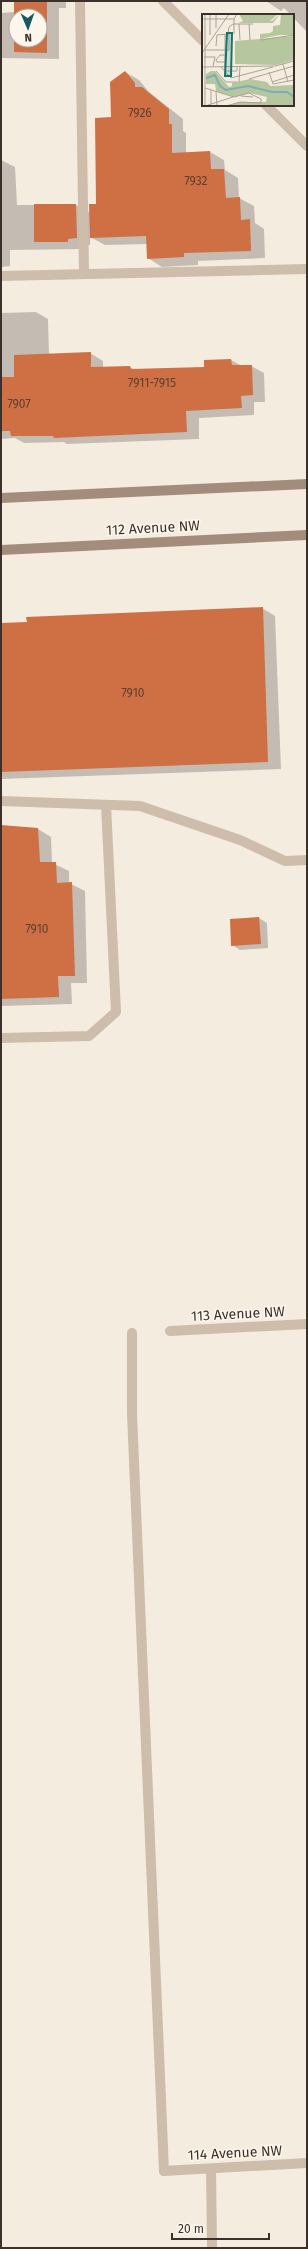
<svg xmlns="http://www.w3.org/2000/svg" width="308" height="2249" viewBox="0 0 308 2249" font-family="'Fira Sans',sans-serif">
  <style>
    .shadow { fill: #0003; fill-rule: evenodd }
    .building { fill: #ce6f44; fill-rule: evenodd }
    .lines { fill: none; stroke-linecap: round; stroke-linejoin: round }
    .service { stroke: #cebdaa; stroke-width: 10 }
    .minor { stroke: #cebdaa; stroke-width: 10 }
    .secondary { stroke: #a38c7b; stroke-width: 10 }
    .labels { text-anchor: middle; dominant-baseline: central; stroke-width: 3; stroke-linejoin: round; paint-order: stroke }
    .number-label { font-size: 12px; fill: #604030 }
    .street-label { font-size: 14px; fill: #3c312a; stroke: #fcf6ed }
    .inset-river { fill: none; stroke: #7caeb4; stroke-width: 2 }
    .inset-road { fill: none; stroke: #aba197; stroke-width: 1 }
    .view { fill: #0f766e; fill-opacity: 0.15; stroke: #0f766e; stroke-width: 2 }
    .inset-edge { fill: none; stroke: #3c312a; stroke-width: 2 }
  </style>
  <rect width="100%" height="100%" fill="#f5ece0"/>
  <path class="shadow" d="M14,1H66V8H59V59L1,58V13L14,12ZM16,16H40V40H16Z
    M266,1H307V32L284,8L281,11Z
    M125,72L139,80L149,92L183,119V131L186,133V153L210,152L224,160L225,170L238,178L239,198L254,206L255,223L264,229L265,258L198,261V265L162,267L148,258L147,244L105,245L90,237V245L81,246V249L10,250V266L1,267V160L15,167L17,205H76L91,213L97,205L112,118Z
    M36,312L48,319L49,355L90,353L103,361V368L130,367L135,370L205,368V361L231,360L242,366H251L264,373L265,402H254V415L199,418V439L67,444L64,442L24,443L15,438L1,439V313Z
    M262,608L275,616L281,769L1,779V624Z
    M1,826L38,829L51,837L52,863L69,871V883L85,891L87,983H71L72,1004L1,1006Z
    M259,918L267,923L268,948L240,950L232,945Z"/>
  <path class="building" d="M14,1H47V53L14,52ZM16,16H40V40H16Z
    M125,71L135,83V87H142L169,109V124H172V153L210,151L211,169H224L226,198L240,197L241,220L250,219L251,251L184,253V257L147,259L146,236L90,238L89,204H96L95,118L111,117L110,82Z
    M34,204H76L77,238L68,239V242H34Z
    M91,352V367L130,366L131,369L204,367V360L231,359L232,365H252L253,395L241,396L242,408L186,411L187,432L54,438L53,436H11L10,431H1V377H14V355Z
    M263,607L268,762L1,772V623L27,622L26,617Z
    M1,825L38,828L40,862H56L57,883L72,882L75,976H58L59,997L1,999Z
    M259,917L261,944L231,946L230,919Z"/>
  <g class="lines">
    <path class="service" d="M80,1L84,274
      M1,276L307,269
      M1,801L140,806L240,840L285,861L307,860
      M1,1038L89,1036L116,1012L106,805
      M132,1333V1414L164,2171
      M211,2169L212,2248"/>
    <path class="minor" d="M163,1L203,41
      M266,105L307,146
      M170,1331L307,1324
      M164,2171L307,2163"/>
    <path class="secondary" d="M1,498L307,484
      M1,550L307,535"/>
  </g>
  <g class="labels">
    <g class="number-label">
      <text x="140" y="113">7926</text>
      <text x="196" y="181">7932</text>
      <text x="152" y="383">7911-7915</text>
      <text x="19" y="404">7907</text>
      <text x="133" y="693">7910</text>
      <text x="37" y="929">7910</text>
    </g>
    <g class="street-label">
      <text transform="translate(153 528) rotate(-3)">112 Avenue NW</text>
      <text transform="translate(238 1314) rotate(-3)">113 Avenue NW</text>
      <text transform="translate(235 2153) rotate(-3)">114 Avenue NW</text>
    </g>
  </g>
  <g transform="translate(202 14)">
    <rect width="92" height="92" fill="#f5ece0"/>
    <path d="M37,0H76L68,7H45H70L78,0L71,9H36L41,7ZM79,0H92V21H77L58,25V20L68,19L71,17V12L78,11ZM92,22V46L74,51L33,50V27Z" fill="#b6c69e"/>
    <path d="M9,57H13L27,73L30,72V69L48,65L65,68L68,72L92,71V92H25L38,88H64L65,83L47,79L33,83L14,77L13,70H4V60Z" fill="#b6c69e"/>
    <path class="inset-river" d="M4,64L13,61L18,72L24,76L46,72L70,78H85L92,83"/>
    <path class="inset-road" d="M3,0V92M8,0V21M0,5H32M37,10L38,26M47,10L48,26M14,14V0M26,20L27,13L31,10H51M32,20V5L35,0M59,26L92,21M14,32L15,21L27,20V36M3,36H27M0,39L27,0M2,43H13L11,52M23,48H15L14,46L18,41H23M81,50L86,68M0,53L73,52L92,47M19,53L29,64L71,53M23,54V21M14,57L24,68H35M23,57H35V52M67,58L71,70L92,66M47,65L92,52M37,68L38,52M70,68L92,61M3,74L32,83L47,79L59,85V89L38,88L24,92M14,78L15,92M39,82L51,83M9,90V76M3,92L31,83"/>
    <path class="view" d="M25,19H30L29,62H23Z"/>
    <rect width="92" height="92" class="inset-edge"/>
  </g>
  <rect width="308" height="2249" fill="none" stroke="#3c312a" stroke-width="4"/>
  <g transform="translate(28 28) rotate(178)"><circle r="19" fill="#fcf6ed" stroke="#afa79f"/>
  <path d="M0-3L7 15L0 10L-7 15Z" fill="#1c5861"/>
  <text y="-6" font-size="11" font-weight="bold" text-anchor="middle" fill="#3c312a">N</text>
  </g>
  <path d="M172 2233v6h97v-6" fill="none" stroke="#3c312a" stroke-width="2"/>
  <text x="178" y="2233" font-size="12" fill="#3c312a" stroke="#fcf6ed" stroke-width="3" paint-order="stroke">20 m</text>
</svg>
